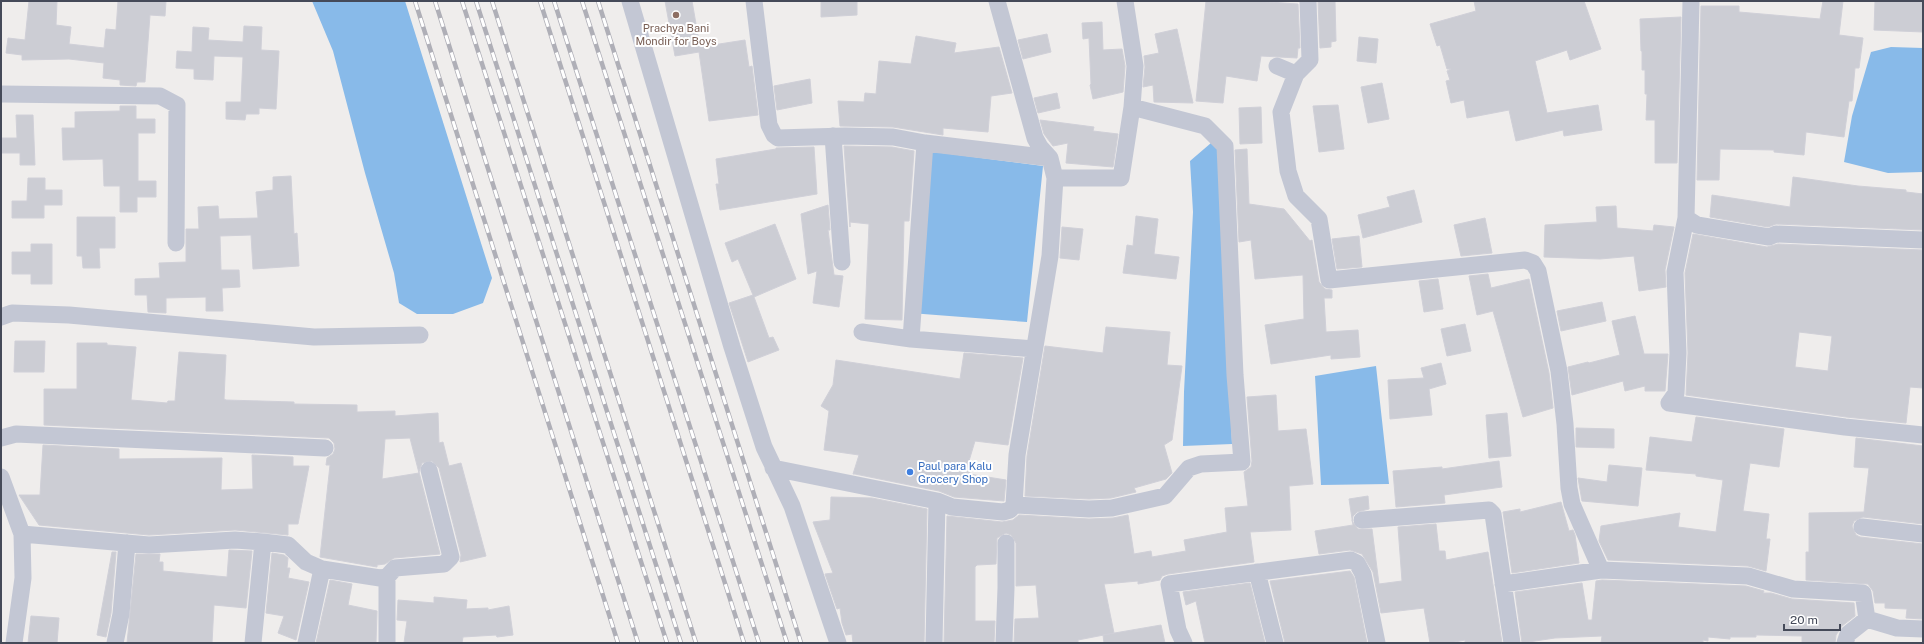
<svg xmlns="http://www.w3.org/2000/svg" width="1924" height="644" viewBox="0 0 1924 644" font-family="'Public Sans',sans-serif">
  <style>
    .water { fill: #88bae9 }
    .building { fill: #cccdd4; stroke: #d0d0d8; fill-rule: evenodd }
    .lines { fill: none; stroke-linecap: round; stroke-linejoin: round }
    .street { stroke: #c3c7d4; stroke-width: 17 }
    .rail-casing { stroke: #afafb7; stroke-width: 4.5 }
    .rail { stroke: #fff; stroke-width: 3; stroke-dasharray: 9; stroke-linecap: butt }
    .education-dot { fill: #8d6e63; stroke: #fff; stroke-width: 1.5 }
    .shop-dot { fill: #3f7fe0; stroke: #fff; stroke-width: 1.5 }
    .labels { text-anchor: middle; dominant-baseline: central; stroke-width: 4; stroke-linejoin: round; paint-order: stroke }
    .education-label { font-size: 11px; fill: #785e54; stroke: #fff }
    .shop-label { font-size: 11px; fill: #366cbe; stroke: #fff; text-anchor: start }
  </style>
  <rect width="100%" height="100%" fill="#efedec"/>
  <path class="water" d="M312,1H405L492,278L483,303L453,314H417L399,303L394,273L365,173L333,51Z
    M1891,47L1923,48V172L1888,173L1844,162L1852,116L1871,52Z
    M1211,143L1220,147L1232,444L1183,446L1184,392L1193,212L1190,161Z
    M927,151L1043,166L1027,322L910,313Z
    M1376,366L1389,484L1321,485L1315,376Z"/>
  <path class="building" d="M29,1H57L56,25L71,27L69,44L104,48L106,29L116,30L118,1H166L165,16L150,15L145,82H137L136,86L120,85V80L103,78L104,63L69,59L22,60V55L6,53L8,38L25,40Z
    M665,1H692L700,47L745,40L749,67L752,66L758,115L709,121L699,52L675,56Z
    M821,1H857V15L821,17Z
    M1206,1H1254L1298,4L1300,48H1298L1297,58L1261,56L1257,81L1226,76L1223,103L1196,101Z
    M1318,1H1335L1336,41L1331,42V47L1320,48Z
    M1474,1H1584L1601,49L1570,60L1567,50L1535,61L1547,113L1598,105L1602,130L1564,136L1563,130L1516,141L1509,110L1467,118L1464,100L1451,103L1446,81L1450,80L1447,71L1451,69H1447L1440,45L1437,46L1430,24L1476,11Z
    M1823,1H1843L1839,35L1863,38L1859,68H1855L1852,101H1849L1844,137L1806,132L1804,155L1774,152V150L1720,149L1719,180H1697L1701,6H1739V12L1820,19Z
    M1875,1H1923V32L1874,30Z
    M1681,17L1677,163H1655V120H1646L1647,94H1645V70H1642V51H1641L1640,19Z
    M1102,22L1103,50L1122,49L1125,66L1123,92L1093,99L1090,85L1091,84L1089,38L1083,39L1082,23Z
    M244,26L262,27L261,50L279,51L276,109L259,108V114H246L245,120L226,119V102H241L243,57L214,56L213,80L194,79V69L176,68L177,51L192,52L193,27L209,28L208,40L243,42Z
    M1177,29L1193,103L1154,102L1153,85L1143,87L1145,67L1144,56L1159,53L1155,34Z
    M1047,34L1051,52L1023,59L1018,40Z
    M916,36L956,43L954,53L999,47L1012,93L991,96L988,132L943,128V135L893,127L840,126L838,101L864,102L865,93L876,94L879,61L911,64Z
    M1359,37L1378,39L1376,63L1357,61Z
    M810,79L812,103L777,110L774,86Z
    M1382,83L1389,119L1368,123L1361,87Z
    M1057,93L1060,108L1038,113L1034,98Z
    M1338,105L1344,149L1319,152L1313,106Z
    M120,106H136V119H155V133H138V181H156V197H137V212H120V186H104L103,159L63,160L62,128H75V112L120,111Z
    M1261,107L1262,143L1240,144L1239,108Z
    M16,115H33L35,165H20V153H2V138H17Z
    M1040,120L1094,127L1093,131L1118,134L1113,167L1066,163L1068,143L1053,146L1044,134Z
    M844,146L892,147L914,151L909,221H904L902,320L865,319L869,224L850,222V227Z
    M814,147L817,194L720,210L716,184H719L716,159L776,149V148Z
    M1247,149L1249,204L1284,209L1310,241L1312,240L1319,282L1325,289L1332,290V298H1324L1326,332L1358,330L1360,357L1331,359V355L1271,364L1265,325L1304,319L1303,275L1255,279L1251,240L1239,242L1235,150Z
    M291,176L294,234L297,233L299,266L253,269L251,235L220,236L221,270H239L240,287L222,288L223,311H206V297L166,298V313L148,312L147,295H135V279L160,278L159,263L186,262V229H199L198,207L218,206L219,219L258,218L256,192L273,190V177Z
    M1793,177L1858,186L1906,190V192L1923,194V230L1776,224L1768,227L1710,217L1712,195L1790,207Z
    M28,178H45V190H62V205H44V218H12V201H27Z
    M1414,190L1422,222L1363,238L1358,215L1390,207L1387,197Z
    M828,205L830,230H828L834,275L843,276L839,307L813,303L817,271L808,274L801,214Z
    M1616,206L1617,228L1653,231L1654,225L1674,227L1665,270L1666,287L1639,291L1634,256L1600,259L1544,257L1545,225L1597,222L1596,207Z
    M1136,216L1158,219L1154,254L1179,257L1176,279L1123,273L1127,245L1133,246Z
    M77,217H115V248H99L100,268H83L82,256H77Z
    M1485,218L1492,253L1461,256L1454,225Z
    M775,224L796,279L754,297L769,338L773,337L779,350L748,362L729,303L753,295L738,259L732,262L725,243Z
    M1062,227L1083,229L1079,260L1060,258Z
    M1693,234L1767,247L1778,244L1923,250V388L1910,387L1906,423L1846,417L1686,395L1688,353L1685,273ZM1799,332L1832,336L1828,371L1795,367Z
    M1359,236L1362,267L1337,269L1332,239Z
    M31,244H52V284H31V274H12V252H31Z
    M1488,274L1491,288L1529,279L1549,373L1553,408L1523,417L1493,311L1477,315L1469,276Z
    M1438,279L1443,309L1424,312L1419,281Z
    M1602,302L1606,321L1561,331L1557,311Z
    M1635,316L1644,354H1668L1665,391H1645V386L1625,391L1623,381L1572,395L1568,367L1588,362L1589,363L1620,355L1612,321Z
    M1465,324L1471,351L1447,356L1441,329Z
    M1106,327L1170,332L1167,365L1182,366L1172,440L1164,445L1172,473L1166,479L1134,488L1136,492L1111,498L1089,499L1025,496L1027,456L1045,346L1103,353Z
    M15,341H45L44,372H14Z
    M77,343H107V345L136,347L131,400L167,403L168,401H175L179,352L226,355L224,399L226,400L294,402V404L357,405V412L395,411V416L438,413L439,443L443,442L449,466L461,463L486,556L460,562L461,555L439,468L432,461L422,463L419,472L440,554L394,558L385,564L377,565V567L320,557L330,465H326L327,458L333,454L335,449L334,443L329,438L44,425V389H77ZM410,438L419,473L382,479L385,439Z
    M964,353L1023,358L1008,445L975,441L966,471L970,472L969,474L1006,480L1004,501L954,497L939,491L855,474H853L859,455L824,450L829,411L821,406L833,385L836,360L960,379Z
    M1441,363L1446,384L1429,389L1432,415L1390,419L1388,380L1424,378L1421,368Z
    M1276,395L1278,431L1306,429L1313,484L1289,486L1291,530L1250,532L1254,562L1168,574L1162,576L1160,580L1138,584V581L1104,584L1114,633L1078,640V643H1014L1015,619L1039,618L1036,585L1016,586V543L1011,535L1006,533L997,538L996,564L977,565L975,567V621H995L994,643H944L947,516L1002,522L1013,520L1019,515L1089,519L1113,518L1128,515L1134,554L1151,551L1152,557L1186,551L1184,540L1227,532L1225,508L1248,506L1244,472L1251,467L1252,461L1247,397Z
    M1507,413L1511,456L1489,458L1486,415Z
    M1696,417L1784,429L1779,467L1750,463L1743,511L1769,514L1766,539H1770L1766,571L1748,566L1608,560L1599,541L1601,526L1680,513L1678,527L1716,532L1723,480L1696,476V474L1646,470L1650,437L1692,442Z
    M1576,428L1614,429V448L1576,447Z
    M1856,438L1923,446V524L1863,517L1854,521L1852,526L1856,535L1860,537L1923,544V619L1906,618L1907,609L1885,608V603H1875L1873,591L1868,584L1806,580V552H1809V513L1864,512L1869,468L1854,467Z
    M43,445L119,449V459L222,458L221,490L253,489L252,455L293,457V466H309L298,524H288V535L235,530L149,535L39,525L19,495H40Z
    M1499,461L1502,487L1444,495L1445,503L1396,507L1393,471L1442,467V469Z
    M1609,465L1642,468L1638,506L1582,501L1578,478L1607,482Z
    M1368,496L1369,509L1357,512L1353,516L1352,521L1358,529H1372L1379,584L1402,581L1398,527L1436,524L1439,551H1445L1446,560L1488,552L1502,643H1465V640L1450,643H1430L1424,608L1381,613L1373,572L1362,554L1350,550L1319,554L1315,531L1353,525L1349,499Z
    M831,497L872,498L927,509L924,643H853L852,634L846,635L842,623L840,608L837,609L825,574L833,573L813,522L830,520Z
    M1561,502L1569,531L1573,530L1575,535L1579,563L1512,573L1503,512L1520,509V512Z
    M229,550L252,551L246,608L214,605L212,643H127L136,554H160L159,562H163V571L227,577Z
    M112,552H116L111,613L106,637L97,635Z
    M272,553L284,555L288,558L287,568H290L288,578L309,582L296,640L278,633L284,616L266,613Z
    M1350,571L1354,577L1367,643H1285L1270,581Z
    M330,580L352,584L348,605L377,611L376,643H316Z
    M1602,580L1746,586L1764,591L1763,593H1771L1792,599L1854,603L1855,616L1842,626L1836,635L1835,643H1802V636L1756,635V637H1730V639L1708,637V641L1703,640V643H1601L1602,636L1555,638L1522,643L1515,592L1582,583L1588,620H1592L1596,581Z
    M1250,583L1265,643H1205L1196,601L1186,605L1183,592Z
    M434,597L467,600L466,609L488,608V610L509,606L513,635L497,637L496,635L463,637L462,643H404L407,621L397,620L398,600L434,603Z
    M31,616L59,618L57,643H28Z
    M1161,625L1165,643H1104L1103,635Z"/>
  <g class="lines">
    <path class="street" d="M630,1L732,347L764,447L792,506L838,643
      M754,1L769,125L774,135L778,138L845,136L893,137L925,143L1050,158
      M1277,66L1296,74L1310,60L1308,1
      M1296,74L1281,112L1288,171L1296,196L1319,219L1329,280L1525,260L1533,263L1538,271L1559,371L1565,424L1569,488L1572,504L1601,570
      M1,94L160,96L177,105L176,243
      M833,136L842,262
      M1055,178H1121L1132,107
      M1686,218L1697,225L1769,237L1776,234L1923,240
      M1,317L12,313L69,315L314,337L420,335
      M862,332L911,339L1034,349
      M911,339L925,143
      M1669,403L1676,393L1678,353L1675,272L1686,218L1691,1
      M1669,403L1845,427L1923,435
      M1,438L16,434L325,448
      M773,468L937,501
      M1,477L22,534L23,578L14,643
      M1014,505L1089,509L1112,508L1165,496L1189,468L1201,464L1242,462L1235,375L1225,146L1205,126L1132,107L1135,66L1125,1
      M1362,520L1489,510L1493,514L1512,643
      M1862,527L1923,534
      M22,534L149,545L235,540L263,542L288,545L306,562L322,569L380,578L387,577L395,568L444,564L451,557L429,470
      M1257,572L1275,643
      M387,577V643
      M1503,584L1601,570L1748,576L1793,589L1863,593L1867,619
      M115,643L121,614L127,543
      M253,643L263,542
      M306,643L322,569
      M934,643L937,501L952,507L1003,512L1010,510L1014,505L1017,455L1050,256L1055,178L1050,158L1040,147L1035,138L997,1
      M1004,643L1006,588V543
      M1184,643L1178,630L1169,584L1351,560L1357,563L1363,574L1377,643
      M1845,643L1848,634L1867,619L1897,628L1923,629"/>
    <defs>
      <path id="rail" d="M415,1L618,643
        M435,1L638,643
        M462,1L667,643
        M476,1L681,643
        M492,1L696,643
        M540,1L744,643
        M554,1L759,643
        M582,1L787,643
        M598,1L801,643"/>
    </defs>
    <use href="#rail" class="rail-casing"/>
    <use href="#rail" class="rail"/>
  </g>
  <circle class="education-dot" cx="676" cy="15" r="4"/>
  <circle class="shop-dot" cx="910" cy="472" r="4"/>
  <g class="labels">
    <g class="education-label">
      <text x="676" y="28">Prachya Bani<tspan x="676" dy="13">Mondir for Boys</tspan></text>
    </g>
    <g class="shop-label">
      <text x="918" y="466">Paul para Kalu<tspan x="918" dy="13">Grocery Shop</tspan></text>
    </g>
  </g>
  <rect width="1924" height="644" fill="none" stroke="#454a59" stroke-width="4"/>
  <path d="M1784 624v6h56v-6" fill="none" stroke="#454a59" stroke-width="2"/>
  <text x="1790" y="624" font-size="12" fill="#454a59" stroke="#ffffff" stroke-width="3" paint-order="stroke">20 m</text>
</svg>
